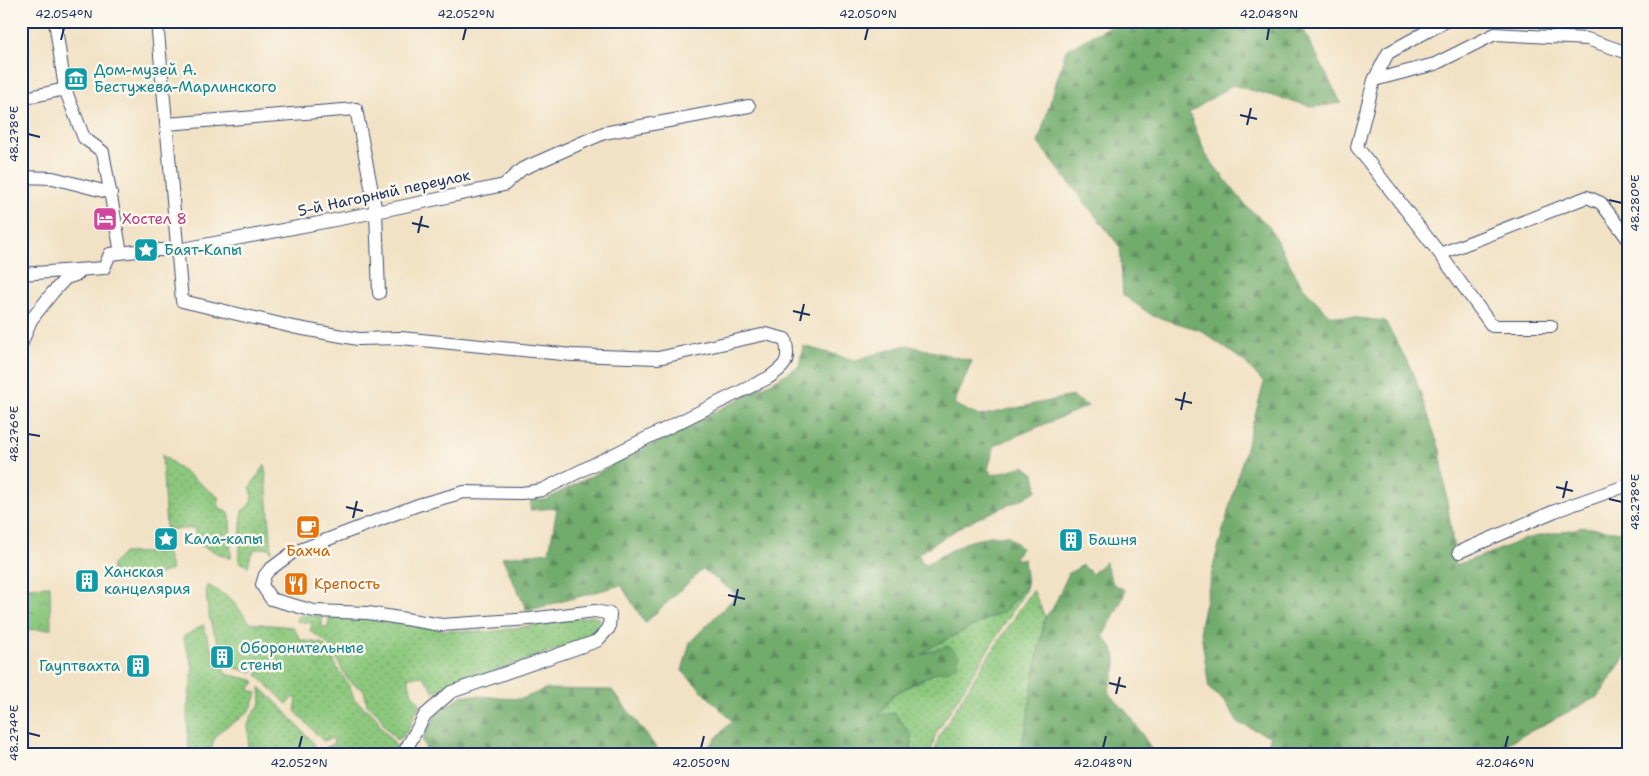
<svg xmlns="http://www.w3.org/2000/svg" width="1649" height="776" viewBox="0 0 1649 776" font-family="'Shantell Sans',sans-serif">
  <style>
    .grass { fill: url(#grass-dots); stroke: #547c6e }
    .forest { fill: url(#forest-firs); stroke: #466e65 }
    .park { fill: url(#park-crowns); stroke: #547c6e }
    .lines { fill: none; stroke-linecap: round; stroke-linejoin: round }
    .minor-casing { stroke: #3b4a6d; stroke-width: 14 }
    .minor { stroke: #fff; stroke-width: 12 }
    .ticks { fill: none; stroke: #1b2f5e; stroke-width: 2 }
    .labels { text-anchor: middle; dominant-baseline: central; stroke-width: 5; stroke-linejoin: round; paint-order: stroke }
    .culture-label { font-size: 15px; fill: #0d838f; stroke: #fbf7ec; text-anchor: start }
    .street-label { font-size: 15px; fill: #1b2f5e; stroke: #fbf7ec }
    .hotel-label { font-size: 15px; fill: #b23c85; stroke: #fbf7ec; text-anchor: start }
    .food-label { font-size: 15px; fill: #c56008; stroke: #fbf7ec }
    .neatline { fill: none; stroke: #1b2f5e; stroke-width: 2 }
    .ticks-label { font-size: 12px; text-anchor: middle; fill: #1b2f5e }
  </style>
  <defs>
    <pattern id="grass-dots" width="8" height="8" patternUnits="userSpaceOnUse" patternTransform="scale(1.25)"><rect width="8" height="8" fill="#8cc87d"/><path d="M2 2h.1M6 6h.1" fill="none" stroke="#72a36a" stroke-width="1.8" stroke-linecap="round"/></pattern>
    <pattern id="forest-firs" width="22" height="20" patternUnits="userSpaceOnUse" patternTransform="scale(1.25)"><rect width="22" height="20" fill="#71ac6c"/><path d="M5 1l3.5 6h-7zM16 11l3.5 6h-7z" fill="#5c8c5c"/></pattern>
    <pattern id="park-crowns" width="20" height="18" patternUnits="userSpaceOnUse" patternTransform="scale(1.25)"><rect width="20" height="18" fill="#8cc87d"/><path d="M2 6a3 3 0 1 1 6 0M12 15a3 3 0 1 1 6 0" fill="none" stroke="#72a36a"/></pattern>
  </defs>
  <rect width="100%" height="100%" fill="#fbf7ec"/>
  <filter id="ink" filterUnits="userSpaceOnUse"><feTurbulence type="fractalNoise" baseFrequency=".02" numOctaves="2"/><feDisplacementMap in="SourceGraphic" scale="10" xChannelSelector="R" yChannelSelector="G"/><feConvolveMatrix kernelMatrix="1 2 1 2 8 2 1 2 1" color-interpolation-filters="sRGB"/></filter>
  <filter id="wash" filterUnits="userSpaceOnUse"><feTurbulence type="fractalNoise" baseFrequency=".0096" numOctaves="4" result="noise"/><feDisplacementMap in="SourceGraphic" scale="20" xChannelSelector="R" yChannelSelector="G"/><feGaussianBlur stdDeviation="1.12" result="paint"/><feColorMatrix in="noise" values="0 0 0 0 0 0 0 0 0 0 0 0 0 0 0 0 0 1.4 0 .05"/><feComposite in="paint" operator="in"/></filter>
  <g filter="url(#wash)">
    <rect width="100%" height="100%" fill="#f2e2c5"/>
    <path class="grass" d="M162,455L218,497L219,507L230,514L231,559L195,543V528L166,530Z
      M265,465L272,552L268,548L256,549L251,555L248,566L239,562L242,511C252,505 254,497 250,487Z
      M166,552L172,570L156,575L155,580L112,574V565L123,553Z
      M208,585L231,599L250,623L293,627L301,640L323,644L331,654L337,668L350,686L354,699L377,718L380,726L397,747L396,755H325L324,749L334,743L333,738L323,741L295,711L297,700L293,697L287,704L257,675L259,672L254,669L252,672L234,668C215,639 207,623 206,588Z
      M1027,585L1024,593L936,733L930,755H909L912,752L877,717L894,694L939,671L918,657L937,644L1004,611Z
      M1033,590L1045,617L1034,676L1026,729L1018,755H934L939,736L980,669Z
      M301,615L322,616V627H328L329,616H368L441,630L489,632L593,616L598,618L601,624L597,631L581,641L433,692L431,686L422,676L408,677L412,694L420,704L407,732L397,741L384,725L379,714L367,705L364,690C343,680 344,671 334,653C328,643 320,637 310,631L312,623L297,621L296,618Z
      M203,625L210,645L226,674L253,680L255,682L249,690L257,693C255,700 252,709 246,714C231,727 210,728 212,755H189L187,712L193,667L183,637Z
      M260,687L282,708L314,744L316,755H246L249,739L248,725L251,717L261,703Z"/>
    <path class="forest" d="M1120,21H1299L1341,103L1314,107L1232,85L1189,113L1206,155L1246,206L1268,225L1302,286L1329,315L1385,321L1413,372L1440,450L1456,565L1491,553L1524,539L1584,527L1628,533V652L1599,696L1508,743L1501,755H1267L1270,736L1238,723L1225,701L1209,689L1200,625L1215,559L1264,383L1245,362L1200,330L1153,316L1123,295L1120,247L1038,143L1066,50Z
      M906,345L972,361L954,404L979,416L1072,396L1088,406L995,445L988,469L993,475L1024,466L1034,474L1037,490L1024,498L965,524L918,554L924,565L965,543L989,536H1009L1021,548L1014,559H1024L1027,585L1004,611L937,644L921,655L947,646L953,649L959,656L958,664L946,672L939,671L894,694L878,716L895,713L911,735L912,752L909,755H701L732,721L682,671L690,642L737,595L703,569L645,623L621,585L527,611L502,557L549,552L557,508L530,510L531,500H545L774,381L799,366L803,346L855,360Z
      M1105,562L1113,584L1125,590L1123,598L1103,636C1123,658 1116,667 1108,692L1131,717L1155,755H1018L1026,729L1034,676L1045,617L1053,608L1069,573L1083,565L1092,574Z
      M545,689L612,690L662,755H428L422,738L438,712L463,695L522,699Z"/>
    <path class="park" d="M50,586L51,629L21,630V587Z"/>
  </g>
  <g filter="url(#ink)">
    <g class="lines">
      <defs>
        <path id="minor" d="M55,21L65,89L84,138L103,152L121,253
          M157,21L182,301L293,327L358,339L401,338L572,355L658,358L766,334L785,339C791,362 785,366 768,378L542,490L522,493L464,492L418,505L292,553L269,570L265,575L262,585L271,599L314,611L368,613L442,625L530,619L595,611L610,614L609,628L597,641L451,692L425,715L406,749L407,755
          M1446,21L1388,53L1374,80L1435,64L1495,34L1587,39L1628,53
          M1374,80L1357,147L1440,254L1492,326H1551
          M21,99L65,89
          M166,124L356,109L376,212L379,293
          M21,177L53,178L111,193
          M1440,254L1587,197L1601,203L1628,239
          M21,274L104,268L110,254L146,250H178L376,212L504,185L522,169L604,133L749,106
          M21,345L31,320L53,292L66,278L78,274
          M1459,552L1555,511L1628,485"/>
      </defs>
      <use href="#minor" class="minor-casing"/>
      <use href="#minor" class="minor"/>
    </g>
  </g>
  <path class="ticks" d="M61,40L64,28M463,40L466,28M865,40L868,28M1267,40L1269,28M1240,115L1257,119M1247,125L1251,108M28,134L40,137M1609,200L1622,203M412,223L429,227M418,233L422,216M793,311L810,315M800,321L804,304M1175,399L1192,403M1181,410L1185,392M28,434L40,436M1556,487L1573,491M1563,498L1567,481M1609,499L1622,502M346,507L363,511M353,518L357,501M728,595L745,599M734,606L738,589M1109,683L1126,687M1116,694L1120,677M28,733L40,736M299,748L302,736M701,748L704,736M1103,748L1106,736M1505,748L1508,736"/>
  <defs>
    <symbol id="museum-square" viewBox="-11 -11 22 22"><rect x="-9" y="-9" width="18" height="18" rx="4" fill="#0f9aa8" stroke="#fbf7ec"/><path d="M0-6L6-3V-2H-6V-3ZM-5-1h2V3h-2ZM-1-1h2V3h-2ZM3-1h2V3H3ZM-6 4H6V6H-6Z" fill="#fff"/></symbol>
    <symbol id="hotel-square" viewBox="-11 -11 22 22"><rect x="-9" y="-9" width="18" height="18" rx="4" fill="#d1479c" stroke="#fbf7ec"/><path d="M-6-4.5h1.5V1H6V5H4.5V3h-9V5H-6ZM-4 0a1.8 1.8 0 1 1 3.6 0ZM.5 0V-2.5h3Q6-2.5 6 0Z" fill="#fff"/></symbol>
    <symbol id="sight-square" viewBox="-11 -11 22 22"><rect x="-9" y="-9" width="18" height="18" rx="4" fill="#0f9aa8" stroke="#fbf7ec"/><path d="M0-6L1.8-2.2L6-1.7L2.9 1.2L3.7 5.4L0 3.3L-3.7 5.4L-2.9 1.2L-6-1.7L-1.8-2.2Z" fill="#fff"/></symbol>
    <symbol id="cafe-square" viewBox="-11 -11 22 22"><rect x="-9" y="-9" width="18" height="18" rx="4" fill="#e8710a" stroke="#fbf7ec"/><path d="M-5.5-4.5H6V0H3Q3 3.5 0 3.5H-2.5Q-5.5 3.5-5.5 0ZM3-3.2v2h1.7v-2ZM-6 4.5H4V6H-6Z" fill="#fff"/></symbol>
    <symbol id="building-square" viewBox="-11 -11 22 22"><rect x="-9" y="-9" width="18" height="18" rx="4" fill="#0f9aa8" stroke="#fbf7ec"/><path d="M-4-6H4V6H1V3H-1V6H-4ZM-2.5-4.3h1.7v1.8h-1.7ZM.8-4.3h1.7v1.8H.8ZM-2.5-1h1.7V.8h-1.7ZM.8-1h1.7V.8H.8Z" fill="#fff"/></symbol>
    <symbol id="restaurant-square" viewBox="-11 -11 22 22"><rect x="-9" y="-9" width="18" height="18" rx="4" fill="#e8710a" stroke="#fbf7ec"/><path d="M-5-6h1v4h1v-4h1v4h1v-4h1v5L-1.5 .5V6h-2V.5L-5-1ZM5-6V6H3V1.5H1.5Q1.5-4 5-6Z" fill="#fff"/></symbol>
  </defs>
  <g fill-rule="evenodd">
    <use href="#museum-square" x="62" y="65" width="28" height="28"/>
    <use href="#hotel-square" x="91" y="205" width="28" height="28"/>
    <use href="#sight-square" x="132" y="236" width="28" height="28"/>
    <use href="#cafe-square" x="294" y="513" width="28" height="28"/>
    <use href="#sight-square" x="152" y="525" width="28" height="28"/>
    <use href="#building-square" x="1057" y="526" width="28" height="28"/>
    <use href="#building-square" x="73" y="567" width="28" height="28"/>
    <use href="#restaurant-square" x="282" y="570" width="28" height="28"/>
    <use href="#building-square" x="208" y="643" width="28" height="28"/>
    <use href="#building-square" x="124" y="652" width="28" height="28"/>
  </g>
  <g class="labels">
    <g class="culture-label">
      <text x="94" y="70">Дом-музей А.<tspan x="94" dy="17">Бестужева-Марлинского</tspan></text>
      <text x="164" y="250">Баят-Капы</text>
      <text x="184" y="539">Кала-капы</text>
      <text x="1088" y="540">Башня</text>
      <text x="104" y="572">Ханская<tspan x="104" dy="17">канцелярия</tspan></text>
      <text x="240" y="648">Оборонительные<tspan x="240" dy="17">стены</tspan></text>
      <text x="120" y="666" text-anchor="end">Гауптвахта</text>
    </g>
    <g class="street-label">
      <text transform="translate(384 193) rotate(-12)">5-й Нагорный переулок</text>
    </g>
    <g class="hotel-label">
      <text x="122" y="219">Хостел 8</text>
    </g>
    <g class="food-label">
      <text x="308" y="551">Бахча</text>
      <text x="314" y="584" text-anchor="start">Крепость</text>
    </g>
  </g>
  <rect width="1649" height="776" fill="none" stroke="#fbf7ec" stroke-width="55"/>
  <rect x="28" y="28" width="1594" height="720" class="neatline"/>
  <g class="ticks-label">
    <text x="64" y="18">42.054°N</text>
    <text x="466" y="18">42.052°N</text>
    <text x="868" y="18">42.050°N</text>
    <text x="1269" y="18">42.048°N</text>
    <text transform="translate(14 134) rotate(-90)" y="4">48.278°E</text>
    <text transform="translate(1635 203) rotate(-90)" y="4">48.280°E</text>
    <text transform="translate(14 434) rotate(-90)" y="4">48.276°E</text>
    <text transform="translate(1635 502) rotate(-90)" y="4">48.278°E</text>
    <text transform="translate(14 733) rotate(-90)" y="4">48.274°E</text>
    <text x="299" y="767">42.052°N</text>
    <text x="701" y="767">42.050°N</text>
    <text x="1103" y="767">42.048°N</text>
    <text x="1505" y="767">42.046°N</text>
  </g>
</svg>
